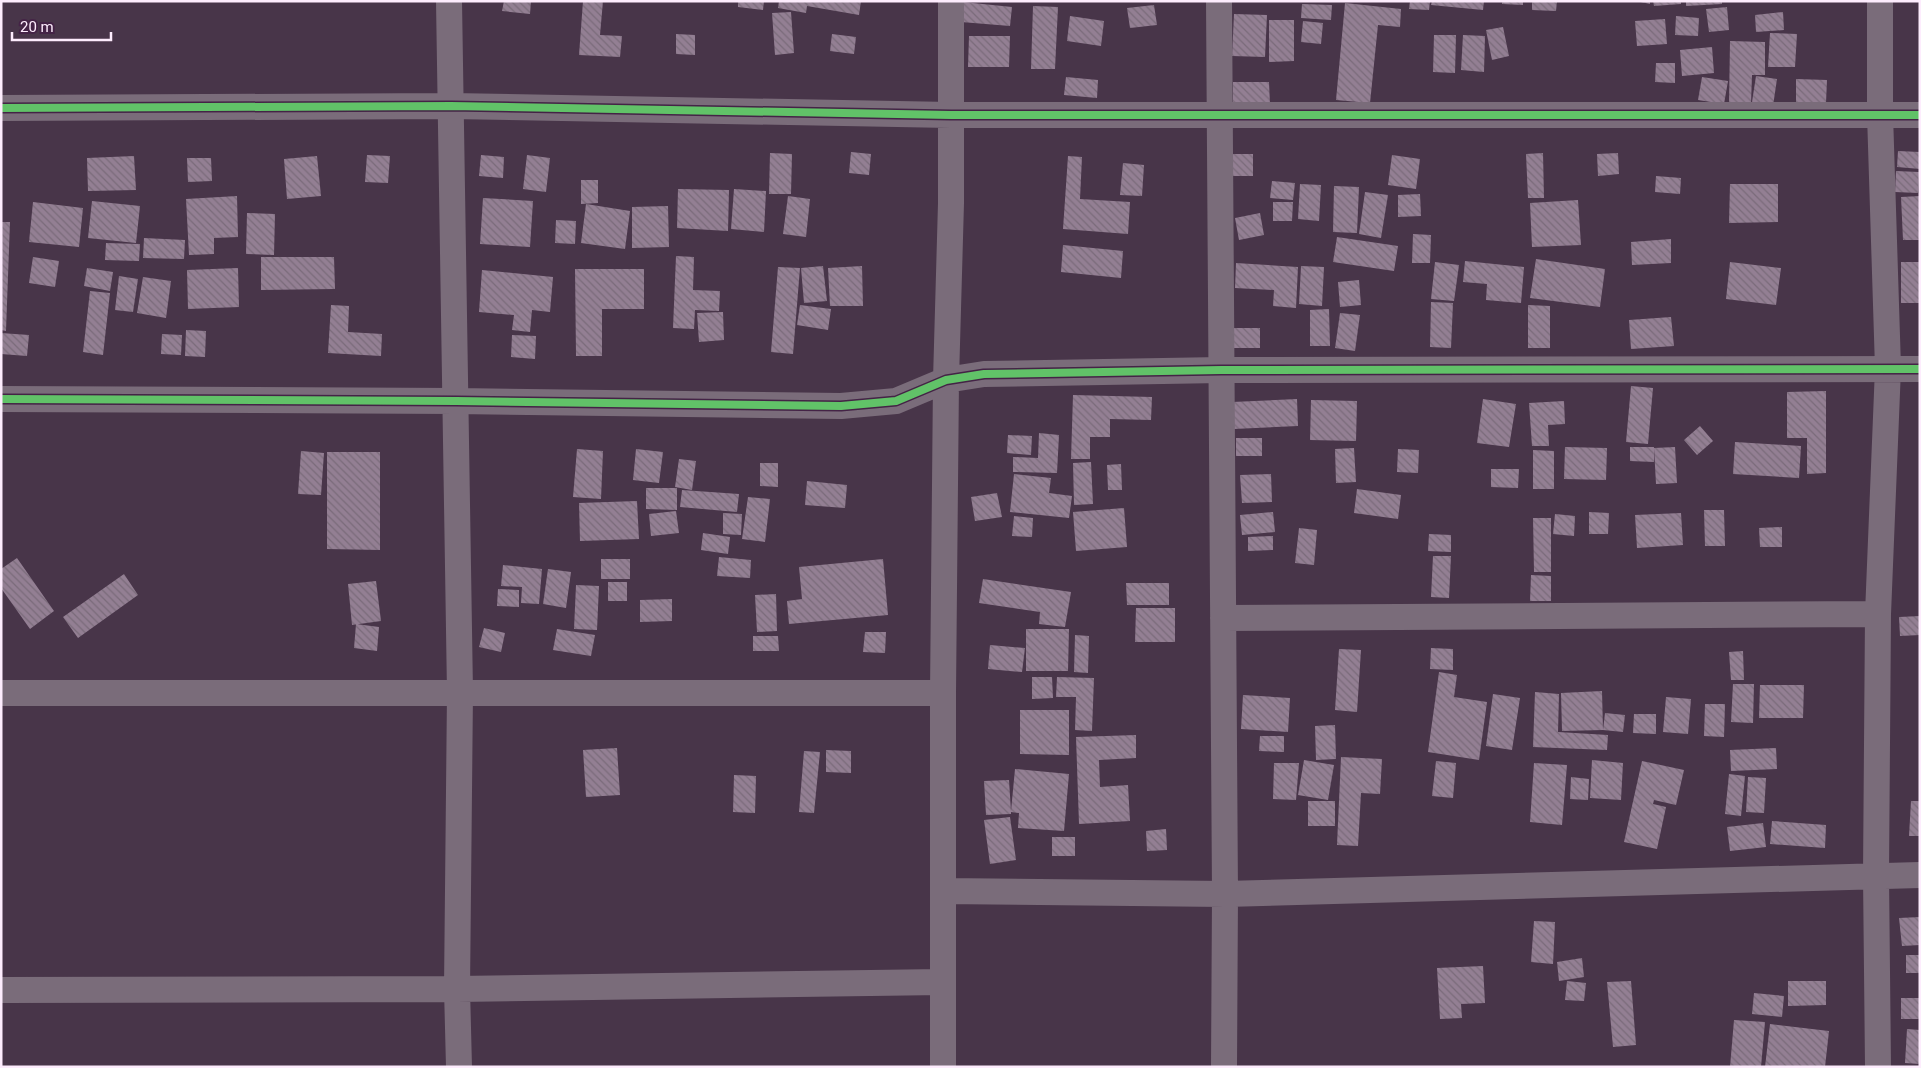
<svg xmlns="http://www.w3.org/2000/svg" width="1921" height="1068" viewBox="0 0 1921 1068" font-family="Roboto,sans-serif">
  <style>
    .building { fill: url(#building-back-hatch) }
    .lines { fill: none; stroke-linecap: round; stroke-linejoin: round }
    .street { stroke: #7a6c7a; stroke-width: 26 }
    .cycleway-casing { stroke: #442346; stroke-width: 11 }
    .cycleway { stroke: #61c268; stroke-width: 8 }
  </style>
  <defs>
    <pattern id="building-back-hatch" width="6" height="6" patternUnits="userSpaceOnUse" patternTransform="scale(1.25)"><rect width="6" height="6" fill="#937f93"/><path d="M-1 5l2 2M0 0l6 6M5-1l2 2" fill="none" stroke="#7a6b7a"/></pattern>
  </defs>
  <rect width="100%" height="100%" fill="#483549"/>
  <path class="building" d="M504,1H531L530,14L502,11Z
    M583,1H603L600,35L622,36L620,57L579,55Z
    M738,1H764L763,10L738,7Z
    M779,1H861L859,15L807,6L806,13L778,8Z
    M1410,1H1430L1429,10L1409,9Z
    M1432,1H1484L1483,10L1431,5Z
    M1502,1H1523V5L1502,4Z
    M1532,1H1557L1556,11L1532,10Z
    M1636,1H1650V4Z
    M1653,1H1681V4L1654,6Z
    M1686,1H1722V4L1686,6Z
    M963,2L1012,7L1010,26L961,22Z
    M1345,3L1401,9L1400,27L1378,25L1370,103L1336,100Z
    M1302,4L1332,5L1331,20L1301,18Z
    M1154,5L1157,25L1130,28L1127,8Z
    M1033,6L1058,7L1055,69H1031Z
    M1727,7L1729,30L1709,32L1706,9Z
    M791,12L794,53L775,55L772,13Z
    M1783,12L1784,30L1756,32L1755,15Z
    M1234,14L1267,15L1265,57L1232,56Z
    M1070,16L1104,21L1101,46L1067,41Z
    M1676,16L1699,18L1698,36L1675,35Z
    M1665,19L1667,44L1637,46L1635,21Z
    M1269,20H1294V61L1269,62Z
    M1303,21L1323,23L1321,44L1301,42Z
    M1503,27L1509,56L1492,60L1486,30Z
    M1770,33L1797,34L1795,67H1768Z
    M676,34L695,35V55L676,54Z
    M832,34L856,37L854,54L830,51Z
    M1434,35H1456L1455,73L1433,72Z
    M1463,35L1485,36L1484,72L1461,70Z
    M969,36H1010L1009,67H968Z
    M1730,41L1765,42V75H1752L1751,104H1729Z
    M1712,47L1714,73L1682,76L1680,50Z
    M1656,63H1675V83L1655,82Z
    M1756,76L1777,79L1773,106L1752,102Z
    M1066,77L1098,80L1097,98L1064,95Z
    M1702,77L1728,81L1724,104L1698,100Z
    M1796,79L1827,80L1826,103L1796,102Z
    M1233,82H1269L1270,104H1233Z
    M1898,151L1920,152V169L1897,167Z
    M851,152L871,154L869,175L849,173Z
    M770,153L792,154L791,194H769Z
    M1543,153L1544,198H1528L1526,154Z
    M1618,153L1619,174L1598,176L1597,154Z
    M1232,154H1253V176H1232Z
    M367,155L390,156L388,183L365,182Z
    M481,155L504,157L503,178L479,176Z
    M527,155L550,158L546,192L523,189Z
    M1392,155L1420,159L1416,189L1388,185Z
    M134,156L136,190L88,191L87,158Z
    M317,156L321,196L287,199L284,159Z
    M1068,156L1082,157L1080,199L1130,202L1128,234L1063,229Z
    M187,158H211L212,181L188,182Z
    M1123,163L1144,165L1142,196L1120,195Z
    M1896,171L1919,172L1918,193L1895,192Z
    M1656,176L1681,178L1680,194L1655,192Z
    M581,180H598V203L581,204Z
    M1272,181L1295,183L1293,200L1270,198Z
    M1300,184L1321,185L1319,221L1298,219Z
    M1730,184H1778V222L1729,223Z
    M1334,186L1359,187L1357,233L1333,232Z
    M678,189L729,190L728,231L677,228Z
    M734,189L766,191L764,232L731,229Z
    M1365,192L1388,195L1381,238L1359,234Z
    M1420,194L1421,216L1398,217V195Z
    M237,196L238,237L214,238V254L189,255L186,199Z
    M788,196L810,199L806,237L783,234Z
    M1920,196V240H1903L1901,197Z
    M483,198L533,201L530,247L480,244Z
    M1578,200L1581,245L1532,247L1530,203Z
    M92,201L140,206L136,243L88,238Z
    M33,202L83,208L79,247L29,242Z
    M1273,202H1293L1292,221H1273Z
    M586,204L630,211L625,249L581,243Z
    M668,206L669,247L632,248V207Z
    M247,213L275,214L274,255L246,254Z
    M1260,213L1264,235L1239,240L1235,218Z
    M556,220L576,221L575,244L555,243Z
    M1,222H10L6,331L1,330Z
    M1413,234L1431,235L1430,263H1412Z
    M1337,237L1398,246L1394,271L1333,262Z
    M144,238L185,240L184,259L143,258Z
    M1671,239V263L1632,265L1631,242Z
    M106,243L140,244L139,261L105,260Z
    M1063,245L1123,251L1121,278L1061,272Z
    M676,256L694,257L693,290L720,291L719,311L695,310L694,329L673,328Z
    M33,257L59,261L55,287L29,283Z
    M261,257H334L335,289L261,290Z
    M1536,259L1605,269L1600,307L1530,298Z
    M1465,261L1524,267L1521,303L1486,300L1487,284L1463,282Z
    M1435,262L1459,265L1454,301L1431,299Z
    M1730,262L1781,268L1776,305L1726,299Z
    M1901,262H1920V303H1901Z
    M1236,263L1298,267L1296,308L1273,306L1274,290L1235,288Z
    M823,266L827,301L804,303L801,268Z
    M862,266L863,306H830L828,268Z
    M1301,266L1324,267L1322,306L1299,304Z
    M778,267L800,268L793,354L771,352Z
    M87,268L113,272L110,291L84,286Z
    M238,268L239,307L188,309L187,270Z
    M575,269H644V309H602V356H576Z
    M482,270L553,277L550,312L532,310L530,332L512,330L514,315L479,312Z
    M119,276L138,279L133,312L115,310Z
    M143,277L171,281L166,318L137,313Z
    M1359,280L1361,305L1340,307L1338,282Z
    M90,291L110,293L103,355L83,352Z
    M1431,302L1453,303L1451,348L1430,347Z
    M331,305L349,306L348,332L382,334L381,356L328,353Z
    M800,305L831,309L828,330L797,325Z
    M1528,305L1550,306V348H1528Z
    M1329,309L1330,346H1310V310Z
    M723,312L724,340L699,342L697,313Z
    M1340,313L1360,315L1355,351L1335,348Z
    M1671,317L1674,346L1631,349L1629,320Z
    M1234,328H1260V348H1234Z
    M186,330L206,331L205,357L185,356Z
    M1,333L29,335L27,356L1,354Z
    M162,334L182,335L181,355L161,354Z
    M512,335L536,336L535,359L511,357Z
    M1631,386L1653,388L1648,444L1626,442Z
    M1826,391V473L1807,474V438H1787V392Z
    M1073,395L1152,397L1151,420L1110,419V437H1090V459H1071Z
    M1297,399L1298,426L1234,429L1232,402Z
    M1483,399L1516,404L1509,447L1477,443Z
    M1311,400L1357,401L1356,441L1310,440Z
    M1564,401L1565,424L1548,425L1549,446H1532L1529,403Z
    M1700,426L1713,441L1697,455L1684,440Z
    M1039,433L1059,435L1057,473L1013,472V457L1038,458Z
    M1008,435L1032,436L1031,455L1007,453Z
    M1236,438H1262V456H1236Z
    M1735,442L1801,446L1799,478L1733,474Z
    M1565,447L1607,448L1606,480L1564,479Z
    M1630,447H1654V462L1630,461Z
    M1675,447L1677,483L1656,484L1654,448Z
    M1354,448L1356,482L1336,483L1335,449Z
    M577,449L603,451L601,499L573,497Z
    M636,449L663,452L659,483L633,480Z
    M1398,449L1419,450L1418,473L1397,472Z
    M1533,450L1554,451V489H1533Z
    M301,451L324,453L321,495L298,494Z
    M327,452H380V550L327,549Z
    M679,459L696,461L692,490L675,487Z
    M1091,462L1093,504L1074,505L1073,463Z
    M760,463H778V487L760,486Z
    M1121,464L1122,490H1108L1107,465Z
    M1491,469H1519L1518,488L1491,487Z
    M1014,474L1051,478L1049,493L1072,496L1069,518L1010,512Z
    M1271,474L1272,502L1242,503L1240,475Z
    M807,481L847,485L845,508L805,505Z
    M646,488H677V510L646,509Z
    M1357,489L1401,495L1398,519L1354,513Z
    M682,490L739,494L737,512L680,507Z
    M997,493L1002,517L975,521L971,497Z
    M748,497L770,499L765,542L742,539Z
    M637,501L639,539L580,541L579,503Z
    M1124,508L1127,547L1076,551L1073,512Z
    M1704,510H1724L1725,546H1705Z
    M676,511L679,533L651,536L649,514Z
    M1273,512L1275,532L1242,535L1240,515Z
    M1589,512L1609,513L1608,534H1589Z
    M723,513L742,514L741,535L723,534Z
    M1681,513L1683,545L1637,548L1635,515Z
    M1555,514L1575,516L1574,536L1553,534Z
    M1014,516L1033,518L1032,537L1012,536Z
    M1533,518H1551V572H1534Z
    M1782,527V547H1760L1759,528Z
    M1299,528L1317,530L1314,565L1295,563Z
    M703,533L730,537L728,554L701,550Z
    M1429,534L1451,535V552L1428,551Z
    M1273,536V550L1248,551V537Z
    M1433,556H1451L1449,598L1431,597Z
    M719,557L751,560L750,578L717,576Z
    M17,558L54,611L30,629L1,588V569Z
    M601,559H630V579H601Z
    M883,559L888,615L789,624L787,601L802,599L799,567Z
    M503,565L542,569L539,604L521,603L522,587L501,586Z
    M548,569L571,572L566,608L543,604Z
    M124,574L138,595L78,638L63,617Z
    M1531,575L1551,576V601H1530Z
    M983,579L1071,592L1065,627L1039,624L1040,612L979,603Z
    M376,581L381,621L352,625L348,584Z
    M608,582H627V601H608Z
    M1126,583H1169V605H1127Z
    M576,585L599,586L597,630L574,629Z
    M498,589L519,590V607L497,606Z
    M776,594L777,631L757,632L755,595Z
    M672,599V621L640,622V600Z
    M1136,608H1175V642H1135Z
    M1920,616V635L1900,636L1899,617Z
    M356,624L379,627L377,651L354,648Z
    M484,628L505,633L501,652L479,647Z
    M557,629L595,635L591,656L553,650Z
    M1026,629H1069L1068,671H1026Z
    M865,632H886L885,653L863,652Z
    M1075,635L1089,636L1088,673L1074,672Z
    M753,636H778L779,651H753Z
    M990,645L1025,648L1022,672L988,669Z
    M1431,648L1453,649V670L1430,669Z
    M1339,649L1361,650L1357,712L1335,710Z
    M1743,651L1744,680H1731L1729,652Z
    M1439,672L1457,675L1454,697L1487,702L1479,760L1428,752Z
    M1032,677H1052L1053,698L1032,699Z
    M1057,677L1094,678L1092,731L1075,730L1076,697H1056Z
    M1733,684H1754L1753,723L1731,722Z
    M1760,685H1804L1803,718H1759Z
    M1602,691L1603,730L1562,731L1561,693Z
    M1535,692L1559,694L1558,732L1608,735L1607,750L1533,747Z
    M1493,694L1520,698L1512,750L1486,746Z
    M1243,695L1290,698L1288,732L1241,729Z
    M1666,697L1691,699L1688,734L1663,732Z
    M1705,704H1725L1724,737L1704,736Z
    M1020,710H1069V755L1020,754Z
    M1605,713L1625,715L1623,732L1603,730Z
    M1634,714H1656V734L1633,733Z
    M1335,725L1336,759L1316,760L1315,726Z
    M1136,735V758L1099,760L1100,787L1128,785L1130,821L1079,824L1076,737Z
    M1260,736H1284V752L1259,751Z
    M617,748L620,795L586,797L583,750Z
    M1776,748L1777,769L1731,771L1730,750Z
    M826,750L851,751V773L826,772Z
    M804,751L820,752L814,813L799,812Z
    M1341,757L1382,759L1380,794L1361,793L1358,846L1337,845Z
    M1304,760L1334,765L1328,800L1298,795Z
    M1592,760L1623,763L1621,800L1590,798Z
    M1436,761L1456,763L1453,798L1432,796Z
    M1642,761L1684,770L1676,805L1654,800L1653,804L1666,807L1657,849L1624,842Z
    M1274,763H1299L1296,800L1273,799Z
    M1534,763L1567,765L1562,825L1530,822Z
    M1015,769L1069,774L1064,831L1018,828L1019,813L1011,812V814L986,815L984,781L1009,780L1011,811Z
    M1729,774L1745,776L1741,816L1725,814Z
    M734,775L756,776L755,813L733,812Z
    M1571,777L1589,779L1588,800L1570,799Z
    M1748,777L1766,778L1764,813L1746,812Z
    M1308,801H1335V826H1308Z
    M1911,801H1920V836H1909Z
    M1010,817L1016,860L990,864L984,820Z
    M1772,821L1826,825L1825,848L1770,844Z
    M1763,823L1766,847L1730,851L1727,827Z
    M1166,829L1167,850L1147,851L1146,831Z
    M1052,837H1075V856H1052Z
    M1920,917V945L1902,946L1899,918Z
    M1534,921L1555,922L1553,964L1531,962Z
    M1906,955H1920V973H1906Z
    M1582,958L1584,977L1559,981L1557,962Z
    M1483,966L1485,1003L1461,1004L1462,1018L1440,1019L1437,968Z
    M1567,981L1586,983L1584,1001L1565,1000Z
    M1631,981L1636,1045L1613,1047L1607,982Z
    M1788,981H1826V1005L1788,1006Z
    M1754,993L1784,996L1782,1017L1752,1014Z
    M1901,998H1920V1019H1901Z
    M1734,1020L1765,1022L1761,1067H1730Z
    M1770,1024L1829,1031L1825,1067H1765Z
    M1907,1029L1920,1030V1064L1905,1063Z"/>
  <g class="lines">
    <path class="street" d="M449,1L460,692L457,989L459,1067
      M1219,1L1225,894L1224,1067
      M1,108L451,106L951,115H1920
      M1,399L456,401L841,406L896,401L946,380L984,374L1221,370L1920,369
      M1223,618L1878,614
      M1,693H943
      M943,891L1225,894L1920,875
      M1,990L457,989L942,982
      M943,1067V693L946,380L951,203V1
      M1878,1067L1876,875L1878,614L1888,368L1880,114V1"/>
    <defs>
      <path id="cycleway" d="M1,108L451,106L951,115H1920
        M1,399L456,401L841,406L896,401L946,380L984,374L1221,370L1920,369"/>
    </defs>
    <use href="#cycleway" class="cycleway-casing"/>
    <use href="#cycleway" class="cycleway"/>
  </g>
  <rect width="1921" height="1068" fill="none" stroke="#fdecfd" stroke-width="5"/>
  <path d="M12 32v8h99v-8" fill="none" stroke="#fdecfd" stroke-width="2.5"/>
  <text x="20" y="32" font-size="15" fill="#fdecfd" stroke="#442346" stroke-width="4" paint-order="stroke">20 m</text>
</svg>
